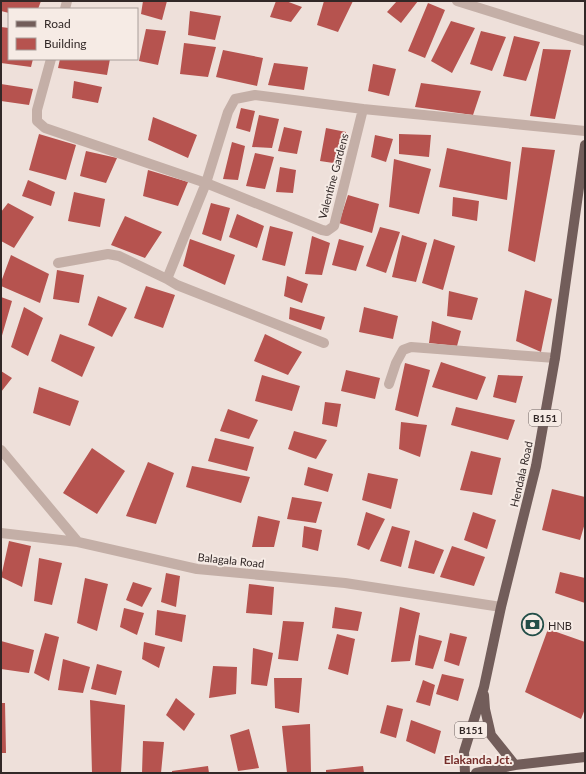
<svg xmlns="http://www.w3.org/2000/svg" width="586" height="774" viewBox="0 0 586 774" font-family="Lato,sans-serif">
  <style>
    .building { fill: #b6534f }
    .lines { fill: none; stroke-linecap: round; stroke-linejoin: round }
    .minor { stroke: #c4afa7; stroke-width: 10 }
    .primary { stroke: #725d5a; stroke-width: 10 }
    .labels { text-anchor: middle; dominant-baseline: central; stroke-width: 4; stroke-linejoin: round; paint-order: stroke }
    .shield { fill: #f6ebe5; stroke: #6d6260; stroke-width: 1 }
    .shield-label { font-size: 10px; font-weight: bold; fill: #322827 }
    .street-label { font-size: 11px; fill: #322827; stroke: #f6ebe5 }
    .poi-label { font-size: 11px; fill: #322827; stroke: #f6ebe5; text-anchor: start }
    .neighbourhood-label { font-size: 12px; font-weight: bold; fill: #762d2a; stroke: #f6ebe5 }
  </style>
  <rect width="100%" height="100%" fill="#eee0da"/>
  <path class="building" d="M1,1H41L38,9H9V13L1,11Z
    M143,1H167L162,20L141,14Z
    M276,1H286L302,7L291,22L270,17Z
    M324,1H353L338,32L317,25Z
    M397,1H418L401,23L387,12Z
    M428,3L445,10L425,58L408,51Z
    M190,11L221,16L215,40L188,35Z
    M451,21L475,28L452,73L431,61Z
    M1,27L9,28V59H33L31,67L1,63Z
    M146,29L166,31L158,65L139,61Z
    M481,31L506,37L492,71L470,64Z
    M514,36L540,42L526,81L503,76Z
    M184,43L216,47L208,77L180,74Z
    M543,49L571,50L555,119L530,116Z
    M223,50L263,58L257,86L216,77Z
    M60,59H110L107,75L58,68Z
    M274,63L308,67L304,90L268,85Z
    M373,64L396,69L389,96L368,91Z
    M74,81L102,87L98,103L72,98Z
    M421,83L481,91L473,115L415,107Z
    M1,84L33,89L29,105L1,101Z
    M241,108L255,111L250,132L236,128Z
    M259,115L279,119L272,148L252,147Z
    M153,117L197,135L188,158L148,140Z
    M284,127L302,131L297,154L278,151Z
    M326,128L346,132L340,164L320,161Z
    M39,134L76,145L66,180L29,170Z
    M399,134L431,135L429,157L399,154Z
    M375,135L393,139L386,162L371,157Z
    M232,142L245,146L238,180L223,179Z
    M522,147L555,150L535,262L508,251Z
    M447,148L511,162L507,200L439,187Z
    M86,151L117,158L106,183L80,176Z
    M255,153L274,157L265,189L246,186Z
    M394,159L431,169L419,214L389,207Z
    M280,167L296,170L293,193L276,192Z
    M148,170L188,182L178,206L143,196Z
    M28,180L55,192L51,206L22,196Z
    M74,192L105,199L100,227L68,221Z
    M348,195L379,204L372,233L339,223Z
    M453,197L479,201L477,221L452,216Z
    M8,203L34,217L14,248L1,241V212Z
    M211,203L230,208L221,241L202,234Z
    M237,214L264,226L257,248L229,237Z
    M125,216L162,232L145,258L111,245Z
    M270,226L293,232L285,266L262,260Z
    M380,227L400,232L386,273L366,266Z
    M402,235L427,243L416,282L392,277Z
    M312,236L330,243L322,275L305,274Z
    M190,239L235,255L225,285L183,266Z
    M339,239L364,246L356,271L332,265Z
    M434,239L455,246L443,290L422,283Z
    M11,255L49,274L40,303L1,286V282Z
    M57,270L84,275L79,303L53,299Z
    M287,276L308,284L302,303L284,296Z
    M146,286L175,295L163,328L134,318Z
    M525,290L552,299L541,352L516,341Z
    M449,291L478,298L472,320L447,316Z
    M98,296L127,308L112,337L88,325Z
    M1,297L12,301L1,339Z
    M24,307L43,318L28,356L11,347Z
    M290,307L325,317L321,330L289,319Z
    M364,307L398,316L393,339L359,332Z
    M432,321L461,331L457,346L429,343Z
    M60,334L95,347L82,377L51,361Z
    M265,334L302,352L288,375L254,361Z
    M441,362L486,377L477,400L432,387Z
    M405,363L430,370L418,417L395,410Z
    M346,370L380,378L375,399L341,391Z
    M1,371L12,378L1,392Z
    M262,375L300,386L292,411L255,401Z
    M498,375L523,376L516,403L493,397Z
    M39,387L79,401L70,426L33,413Z
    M325,402L341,404L337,427L322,424Z
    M456,407L515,420L508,440L451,425Z
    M228,409L258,420L249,439L220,431Z
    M401,422L427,425L420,457L399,449Z
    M294,431L327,440L316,459L288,449Z
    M215,438L254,447L247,471L208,461Z
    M92,448L125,471L97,514L63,493Z
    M471,451L501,458L492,495L460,490Z
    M148,462L174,473L156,524L126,516Z
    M192,466L250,477L241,503L186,487Z
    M308,467L333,474L328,492L304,485Z
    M368,473L398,479L391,509L362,500Z
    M552,489L585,497V523L580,540L542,530Z
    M292,497L322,502L316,523L287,519Z
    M366,512L385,519L369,550L357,545Z
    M473,512L496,520L487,549L464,540Z
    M258,516L280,521L274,547H252Z
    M304,526L322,530L318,551L302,547Z
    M392,526L410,531L401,567L380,561Z
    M415,540L444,550L434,574L408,568Z
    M9,541L31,546L22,587L1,577Z
    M452,546L485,557L474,586L440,577Z
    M39,558L62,563L52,605L34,601Z
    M560,572L585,578V603L555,593Z
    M166,573L180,576L176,607L161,602Z
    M85,578L108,584L97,631L77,623Z
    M133,582L152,588L142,607L126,600Z
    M249,584L274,587L272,615L246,613Z
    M335,607L362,612L358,631L332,628Z
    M400,607L420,613L410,661L391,662Z
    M124,608L144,613L137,635L120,627Z
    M157,610L186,615L182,642L155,635Z
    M283,621L304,622L298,661L278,659Z
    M548,629L585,642V709L581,719L525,692Z
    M45,633L59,637L49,681L34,673Z
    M450,633L467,637L459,666L444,661Z
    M337,634L355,639L348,675L328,669Z
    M419,635L442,641L433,669L415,665Z
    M1,641L34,650L29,673L1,669Z
    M144,642L165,647L159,668L142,659Z
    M253,648L273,653L267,686L251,684Z
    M63,659L90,667L83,693L58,690Z
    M97,664L122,671L116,695L91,689Z
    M213,666L237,667L236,694L209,698Z
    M442,674L464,679L458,701L436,694Z
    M274,678H302L299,713L275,708Z
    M423,680L435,685L430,706L416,702Z
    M176,698L195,714L184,731L166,715Z
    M90,700L125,705L121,773H92Z
    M1,703H5L6,753H1Z
    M387,705L403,709L396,738L380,733Z
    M411,720L441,731L435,754L406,741Z
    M310,724L311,773H287L282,726Z
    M249,729L259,768L238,771L230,735Z
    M143,741L164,742L161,773H142Z
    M208,766L209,773H172V771Z
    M363,766L364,773H326V770Z"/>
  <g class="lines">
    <path class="minor" d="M457,1L585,41
      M65,9L67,1
      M51,59L37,110V121L45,128L206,183L322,230L327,231L334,226L363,109L585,131
      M58,263L108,254L119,256L167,279
      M324,343L177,285L167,279L206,183L228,112L235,99L255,95L363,109
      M389,384L396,363L403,350L411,347L555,358
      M1,450L78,542L197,569L345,583L501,607
      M1,533L78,542"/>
    <path class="primary" d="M484,695L485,709L491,735L515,765
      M465,773L464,752L484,687L501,607L536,466L555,358L585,145
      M476,773L515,765L585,757"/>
  </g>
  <defs>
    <symbol id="bank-ring" viewBox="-11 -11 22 22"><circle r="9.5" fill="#f6ebe5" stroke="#224e48" stroke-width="1.5"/><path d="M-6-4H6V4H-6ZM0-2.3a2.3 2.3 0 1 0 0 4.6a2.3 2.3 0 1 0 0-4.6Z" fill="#224e48"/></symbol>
  </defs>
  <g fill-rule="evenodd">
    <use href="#bank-ring" x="520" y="612" width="25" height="25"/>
  </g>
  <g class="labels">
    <g class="shield">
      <rect x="529" y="410" width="32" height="16" rx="3"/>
      <rect x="455" y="722" width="32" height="16" rx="3"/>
    </g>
    <g class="shield-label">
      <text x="545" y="418">B151</text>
      <text x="471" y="730">B151</text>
    </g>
    <g class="street-label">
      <text transform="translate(333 176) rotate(-75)">Valentine Gardens</text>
      <text transform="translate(521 474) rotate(-77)">Hendala Road</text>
      <text transform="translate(231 560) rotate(6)">Balagala Road</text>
    </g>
    <g class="poi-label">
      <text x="548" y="625">HNB</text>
    </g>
    <g class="neighbourhood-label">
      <text x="478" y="759">Elakanda Jct.</text>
    </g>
  </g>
  <rect width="586" height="774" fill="none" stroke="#322827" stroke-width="4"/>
  <rect x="8" y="8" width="130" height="52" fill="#f6ebe5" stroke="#a89d99"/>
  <rect x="16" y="21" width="20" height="6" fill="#725d5a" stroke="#a89d99"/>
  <text x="44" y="28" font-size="12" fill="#322827">Road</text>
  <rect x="16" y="38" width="20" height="12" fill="#b6534f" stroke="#a89d99"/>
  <text x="44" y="48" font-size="12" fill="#322827">Building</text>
</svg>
